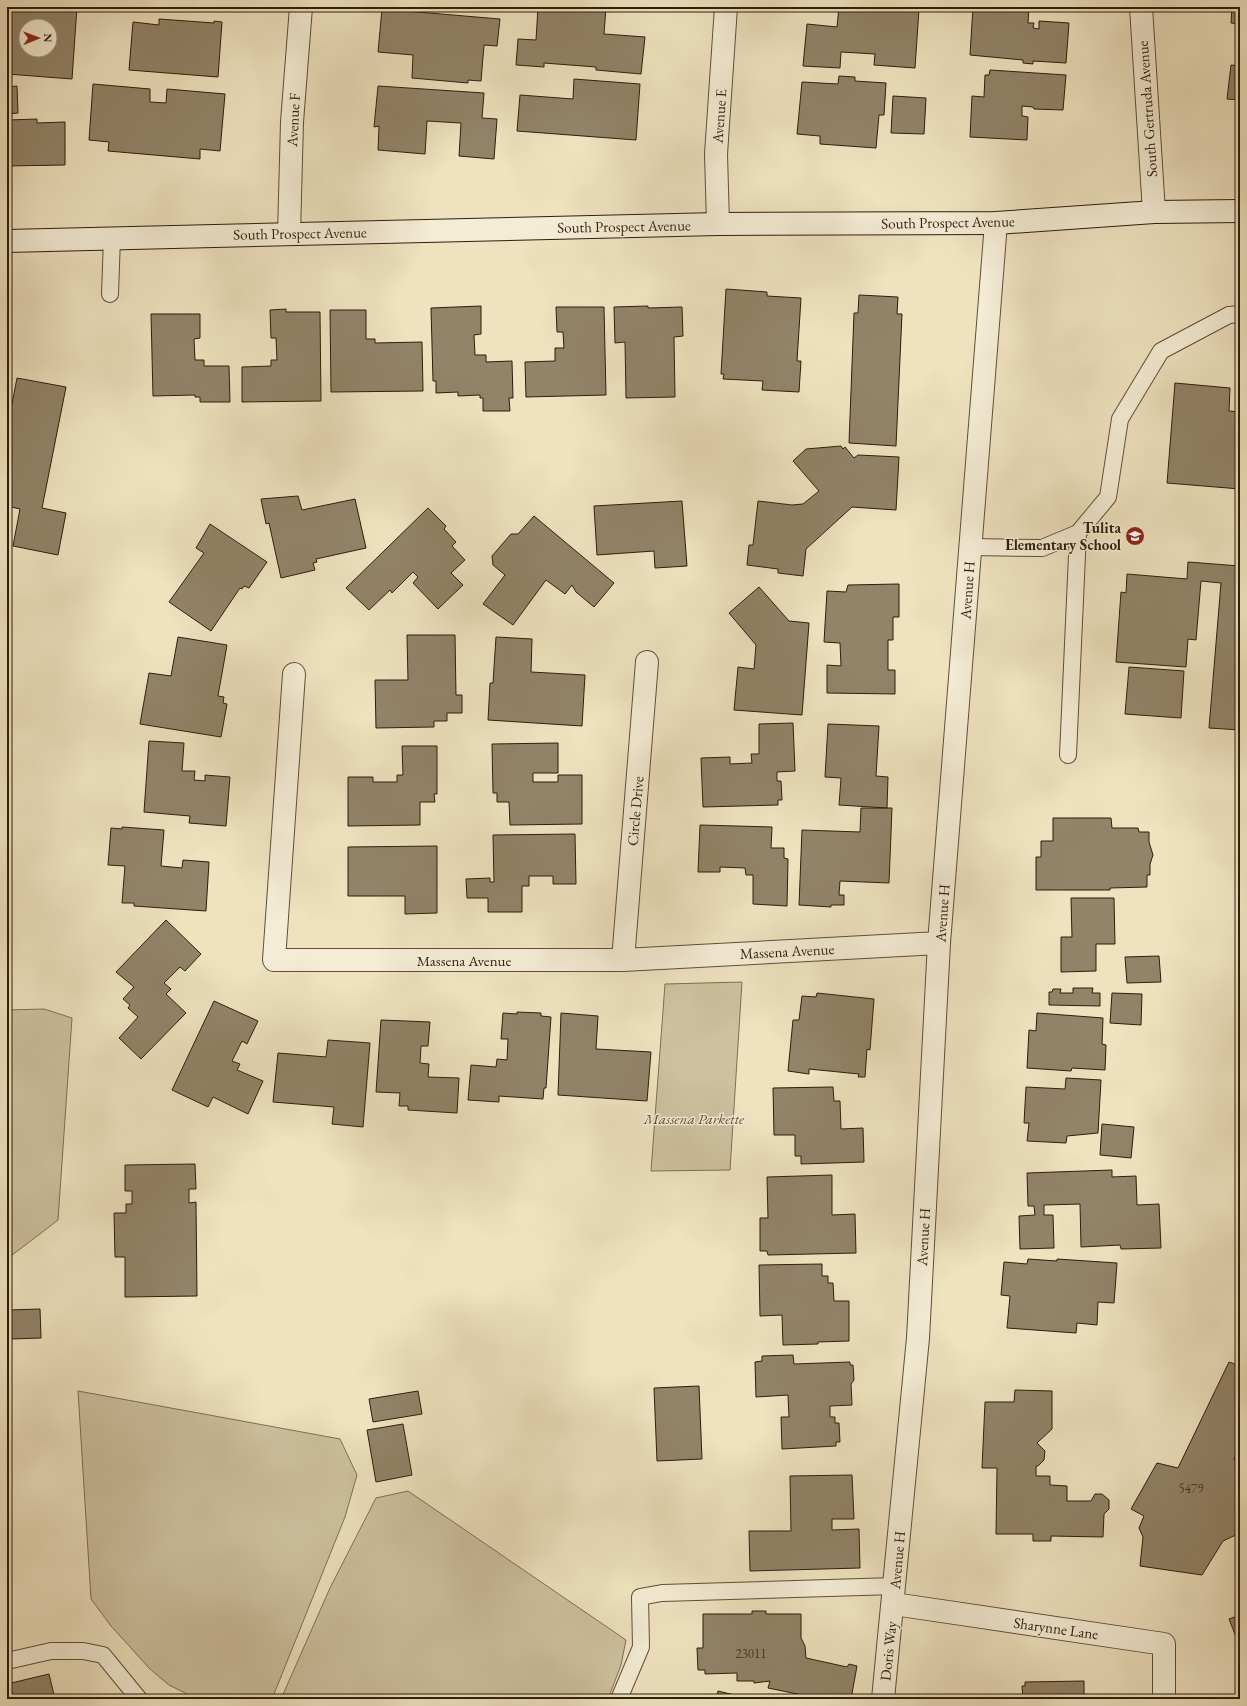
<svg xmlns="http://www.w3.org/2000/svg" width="1247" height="1706" viewBox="0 0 1247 1706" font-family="'EB Garamond',serif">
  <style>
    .green { fill: #cec1a0; stroke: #7e6f56 }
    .building { fill: #928369; stroke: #2f1d0b; fill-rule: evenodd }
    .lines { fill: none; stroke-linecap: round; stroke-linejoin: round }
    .service-casing { stroke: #5f4e38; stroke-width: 18 }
    .minor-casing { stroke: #5f4e38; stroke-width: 24 }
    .secondary-casing { stroke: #2f1d0b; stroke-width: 24 }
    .service { stroke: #f4ecd5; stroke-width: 16 }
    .minor { stroke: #f4ecd5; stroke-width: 22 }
    .secondary { stroke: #f4ecd5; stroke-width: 22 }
    .labels { text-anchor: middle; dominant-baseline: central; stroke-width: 3; stroke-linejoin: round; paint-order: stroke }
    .number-label { font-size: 13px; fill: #483622 }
    .street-label { font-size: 15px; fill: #2f1d0b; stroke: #f4ecd5 }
    .poi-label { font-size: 15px; font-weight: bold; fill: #2f1d0b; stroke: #f4ecd5; text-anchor: end }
    .park-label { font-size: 15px; font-style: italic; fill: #5f4e38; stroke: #f4ecd5 }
  </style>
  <rect width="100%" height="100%" fill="#eee2bf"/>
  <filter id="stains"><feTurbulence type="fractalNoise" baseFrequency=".005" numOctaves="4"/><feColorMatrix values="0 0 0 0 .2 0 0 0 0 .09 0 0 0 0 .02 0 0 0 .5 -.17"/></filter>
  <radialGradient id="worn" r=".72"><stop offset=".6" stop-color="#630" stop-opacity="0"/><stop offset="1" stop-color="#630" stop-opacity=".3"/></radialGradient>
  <path class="green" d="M742,982L730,1170L651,1171L665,984Z
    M44,1009L72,1018L58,1220L7,1259V1010Z
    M78,1391L340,1439L357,1475L345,1517L272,1699H197L169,1685L150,1669L111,1626L91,1599Z
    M408,1491L626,1640L621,1665L608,1699H281L330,1588L376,1498Z"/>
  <path class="building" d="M7,7H77L72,79L7,74ZM26,26H50V50H26Z
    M453,7H499L498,10Z
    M538,7H606L604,34L645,37L641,74L596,70V67L544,63V67L516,65L518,39L536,40Z
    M839,7H891L919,9L915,68L874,65L875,54L841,52L840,68L803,66L807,24L837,27Z
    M973,7H1029L1028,23H1034L1033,28L1039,29V21L1069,23L1066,63L1033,61V64L1023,63V60L970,55Z
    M1232,7H1240V24L1231,23Z
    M382,9L500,19L497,46L484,45L481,81L468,80V83L412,78L413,55L378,52Z
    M159,19L214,23V21L222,22L218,77L129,70L133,22L159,25Z
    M1231,65L1240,66V100L1227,99Z
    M990,70L1066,75L1063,110L1034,109L1033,107L1022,106V116L1028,117L1027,140L970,137L972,96L984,97L985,75H989Z
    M839,76L855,77V81L886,83L884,115H879L876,148L820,144V136L797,134L802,82L838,84Z
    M574,79L640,84L636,140L517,131L520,95L573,99Z
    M93,84L150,89V102L166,103L167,89L225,94L220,151L200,149V159L108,151L109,142L89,140Z
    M17,86L18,113L7,114V87Z
    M378,86L484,93L482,118L497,119L494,159L459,156L461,123L427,121L425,154L378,150L379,126L374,127Z
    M893,96L926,98L924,134L891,133Z
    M37,119V123L65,122V165L7,166V120Z
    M726,289L767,292V296L801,298L797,361H801L799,392L762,390L763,381L723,379L724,374H721Z
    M859,295L898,297L897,314H902L896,446L849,443L854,313H858Z
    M481,306V334L474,335L475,355H486V362L512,361L513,398H509L510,411H483V398H480V395L458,396V392L436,393V381H433L431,308Z
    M648,306V308L682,307L683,336L674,337L675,397L626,398L625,342L615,343L614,307Z
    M556,307H604L606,395L526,397L525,362L555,361V348H564L563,332H557Z
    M286,309V312H320L321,401L242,402V367L271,366V360H277L276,338H271L270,310Z
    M330,310H366V339H375V343L422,342L423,391L331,392Z
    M151,314H200V338L194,339L195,360H204V366H229L230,402H200V397H195V395L153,396Z
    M17,378L66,387L42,508L66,513L58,555L13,546L20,509L7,506V430Z
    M1175,383L1230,388L1229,411L1240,412V489L1167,483Z
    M841,446L843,449L845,447L854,458L858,455L899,457L896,510L852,507L806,549L803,576L778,573V569L747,565L749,545H753L758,501L792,505L803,504L819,491L793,461L806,449Z
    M298,496L302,510L355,499L366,548L316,559L317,562L313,563L315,570L281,578L269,523L266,524L261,499Z
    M682,501L687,566L655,568L654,551L597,555L594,506Z
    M428,508L446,526L444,529L456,542L452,546L465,560L451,573L463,585L438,609L413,583L418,577L413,572L392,593L390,590L369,610L346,588Z
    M534,516L614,583L594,607L576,592L572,585L565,594L546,580L513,625L483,604L505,575L493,565L492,556L511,534H518Z
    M210,524L267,562L249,588L244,586L242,589L240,588L211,631L169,602L204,553L196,548Z
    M1188,562L1240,566V730L1209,728L1221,583L1201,581L1196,640L1188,639L1186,667L1116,662L1121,592L1126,593L1127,574L1187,579Z
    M899,584V617H893V640H888V670H895V694L827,693V665L841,666L840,643L824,642L827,591L846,592L848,585Z
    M759,587L789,621L809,623L802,715L734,710L738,667L754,669L756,645L729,613Z
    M407,635H455L456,695H462V713H447V721H434V727L376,728L375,680H408Z
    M178,637L227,645L218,696L224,697L223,703L227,704L221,737L140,724L149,673L171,676Z
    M496,637L532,639L531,672L585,675L582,726L488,720L490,683H493Z
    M1129,667L1184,671L1181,718L1125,714Z
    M793,723L795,771L777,772V781H781L782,800H778V805L703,807L701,758L730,757V764L752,763L751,754H759V724Z
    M828,724L879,726L876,776L888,777L887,808L839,805L841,778L825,777Z
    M149,741L184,743L182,771H195L194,780L205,781V775L230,777L226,826L189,823L190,816L144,812Z
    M558,743V773H533V782H558V775H582V824L510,825L509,802H497V793H493L492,744Z
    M402,746H437V794H434L435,802H420V825L348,826V777H373V782H397V775H403Z
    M861,808H892L889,883L840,881L839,895H844V905H831V907L799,905L802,830L860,832Z
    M1053,818H1111L1112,828H1138L1139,832H1149V842L1153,855L1150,864V875H1147V887L1110,888V890H1036V857H1041V841H1053Z
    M700,825L772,827L771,848H784V858L788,859L787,906L753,904V875H746L745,868L720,867V872H698Z
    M122,827L164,830L161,866L182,868L183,860L209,862L206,911L134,906V903H122L125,866L108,865L111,828L122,829Z
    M575,834L576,884H553V876H529V886H522V912H488V898H467L466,879L490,878V882H494L493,835Z
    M437,846V913L405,914V896H348V847Z
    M1071,898H1114L1115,944H1096V971L1061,972V937H1072Z
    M166,920L201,954L185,971L180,967L164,983L171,989L166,994L186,1013L141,1059L119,1038L138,1017L128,1008L130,1005L123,999L134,987L116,972Z
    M1159,956L1161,982L1127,983L1125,957Z
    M1073,988H1093L1092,993H1100V1006L1049,1005V992H1052L1053,989H1061L1060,993H1073Z
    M817,993L874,999L870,1050L867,1049L865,1077H858L859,1074L809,1069V1074L788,1071L793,1020H799L802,996L816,997Z
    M1112,993L1142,994L1141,1025L1110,1023Z
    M214,1001L258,1021L247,1044L242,1041L232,1061L240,1064L237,1070L263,1081L248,1114L213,1097L208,1107L172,1090Z
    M517,1012L541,1013V1016L551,1017L546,1088H544L543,1099L499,1096V1102L468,1100L471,1065L496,1067L497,1059L507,1060L508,1039H501L503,1013L517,1014Z
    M561,1013L598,1016L596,1049L651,1052L647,1101L558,1095Z
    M1037,1013L1103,1018L1102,1044L1106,1045L1105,1070L1072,1068L1071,1071L1027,1068L1029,1030L1036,1031Z
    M381,1020L430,1022L428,1046H421L420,1063L429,1064L428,1077L459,1078L457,1113L408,1110V1106H399L400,1093L376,1092Z
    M328,1040L370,1043L363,1127L332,1124L334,1107L273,1102L278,1053L326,1057Z
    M1066,1078L1101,1080L1098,1133L1067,1136L1066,1143L1027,1141L1029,1123H1024L1026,1087L1065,1089Z
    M833,1087L834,1101H840L841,1129L863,1128L864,1162L801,1164V1156H795V1135H774L773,1088Z
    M1102,1124L1134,1127L1131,1158L1100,1155Z
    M195,1164L196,1189H189V1203L196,1202L197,1296L125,1297V1257H115L114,1213H126V1204H132V1191H125V1165Z
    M1112,1170V1177L1136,1176L1137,1205L1159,1204L1161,1248L1121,1249L1120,1245L1081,1247L1080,1204L1044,1205V1215H1053L1054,1248L1020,1249L1019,1216L1035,1215L1034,1206H1028L1027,1173Z
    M832,1175V1215L855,1214L856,1253L768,1255L767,1251H760V1218H768L767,1177Z
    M1028,1259L1057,1261V1259L1117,1263L1114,1303L1098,1302L1097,1325L1077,1323L1076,1333L1007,1328L1010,1296L1001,1295L1004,1262L1027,1264Z
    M822,1264V1276H828V1283H833L834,1301H849V1341L818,1342V1344L783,1345L782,1315L760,1316L759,1265Z
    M40,1309L41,1338L11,1339L9,1310Z
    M793,1355L794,1364L850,1362V1365H853L854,1380L851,1384L852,1405L830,1406V1417H835V1423H839L840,1442H836V1446L782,1449L781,1417H789L788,1395L756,1397L755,1362L762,1361V1356Z
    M1229,1362L1240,1366V1442L1234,1460L1240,1457V1533L1223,1541L1202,1575L1140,1566L1143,1537L1139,1528L1144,1516L1131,1509L1157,1463L1178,1468Z
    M699,1386L702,1459L657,1461L654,1388Z
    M1015,1390L1052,1391V1429L1037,1443L1045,1451L1044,1460L1038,1466H1036V1476H1050V1485L1067,1486V1501H1091L1095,1494H1102L1109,1500V1509L1104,1514L1103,1537L1051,1536V1541H1033V1534H996L997,1468H982L985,1402H1014Z
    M418,1391L422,1414L373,1422L369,1399Z
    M403,1424L412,1475L376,1482L367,1430Z
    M852,1475L854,1519H832V1530L859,1529L860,1568L750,1571L749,1531H791L790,1476Z
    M752,1611H766V1614H801V1638L805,1646L806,1658L847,1667L849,1664L857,1666L851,1699H813L807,1698V1696L768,1688L770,1681L754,1683V1681H737V1673L705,1674V1670H698L697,1648H703V1614H752Z
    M1240,1615V1647L1229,1619Z
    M49,1674L55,1699H9L7,1684Z
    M1084,1681V1699H1023L1022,1686H1025V1682Z
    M718,1691L751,1699H716Z"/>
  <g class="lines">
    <defs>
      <path id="service" d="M110,294L112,238
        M970,547L1042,548L1078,533L1108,497L1120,419L1161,351L1229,315L1240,314
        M1068,755L1078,533
        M7,1661L51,1651H83L103,1655L139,1699
        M619,1699L641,1647L640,1597L662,1593L895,1586"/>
      <path id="minor" d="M1141,7L1154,212
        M718,224L716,154L726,7
        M289,234L292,122L301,7
        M294,674L274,960H623L939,943
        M623,960L647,662
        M894,1604L1164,1644V1699
        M883,1699L918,1338L939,943L996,223"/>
      <path id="secondary" d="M7,241L718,224L996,223L1154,212L1240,211"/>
    </defs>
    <use href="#service" class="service-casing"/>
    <use href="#minor" class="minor-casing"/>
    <use href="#secondary" class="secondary-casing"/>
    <use href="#service" class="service"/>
    <use href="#minor" class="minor"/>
    <use href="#secondary" class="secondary"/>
  </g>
  <defs>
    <symbol id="school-disc" viewBox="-11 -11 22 22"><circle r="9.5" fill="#8f2418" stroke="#f4ecd5"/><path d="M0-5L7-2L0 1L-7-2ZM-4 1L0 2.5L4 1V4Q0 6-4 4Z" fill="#fff"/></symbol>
  </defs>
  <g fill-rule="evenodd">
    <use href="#school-disc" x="1124" y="525" width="22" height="22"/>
  </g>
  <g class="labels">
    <g class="number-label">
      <text x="1191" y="1488">5479</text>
      <text x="751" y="1653">23011</text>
    </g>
    <g class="street-label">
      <text transform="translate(1147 109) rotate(-94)">South Gertruda Avenue</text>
      <text transform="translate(719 116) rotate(-86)">Avenue E</text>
      <text transform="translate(293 120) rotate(-87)">Avenue F</text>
      <text transform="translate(948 222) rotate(-1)">South Prospect Avenue</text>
      <text transform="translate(624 226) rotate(-1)">South Prospect Avenue</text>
      <text transform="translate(300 233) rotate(-1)">South Prospect Avenue</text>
      <text transform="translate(967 590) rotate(-86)">Avenue H</text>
      <text transform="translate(635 811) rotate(-85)">Circle Drive</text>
      <text transform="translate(942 913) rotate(-86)">Avenue H</text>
      <text transform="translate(787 951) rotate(-3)">Massena Avenue</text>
      <text x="464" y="960">Massena Avenue</text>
      <text transform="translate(923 1237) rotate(-87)">Avenue H</text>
      <text transform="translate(897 1560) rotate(-85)">Avenue H</text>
      <text transform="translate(1056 1628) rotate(8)">Sharynne Lane</text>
      <text transform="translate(888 1651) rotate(-84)">Doris Way</text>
    </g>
    <g class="poi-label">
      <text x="1121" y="527">Tulita<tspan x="1121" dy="17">Elementary School</tspan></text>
    </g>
    <g class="park-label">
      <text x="694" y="1118">Massena Parkette</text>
    </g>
  </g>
  <rect width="1247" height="1706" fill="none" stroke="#eee2bf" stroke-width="24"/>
  <rect x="8" y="8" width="1231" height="1690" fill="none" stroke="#2f1d0b" stroke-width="2"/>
  <rect x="12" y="12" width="1223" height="1682" fill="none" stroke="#2f1d0b"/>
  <g transform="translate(38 38) rotate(89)"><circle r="19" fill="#f4ecd5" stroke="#a59984"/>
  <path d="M0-3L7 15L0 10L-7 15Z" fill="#8f2418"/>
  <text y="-6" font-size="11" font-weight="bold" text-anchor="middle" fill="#2f1d0b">N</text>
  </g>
  <rect width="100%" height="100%" filter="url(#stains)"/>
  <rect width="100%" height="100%" fill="url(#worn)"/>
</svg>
